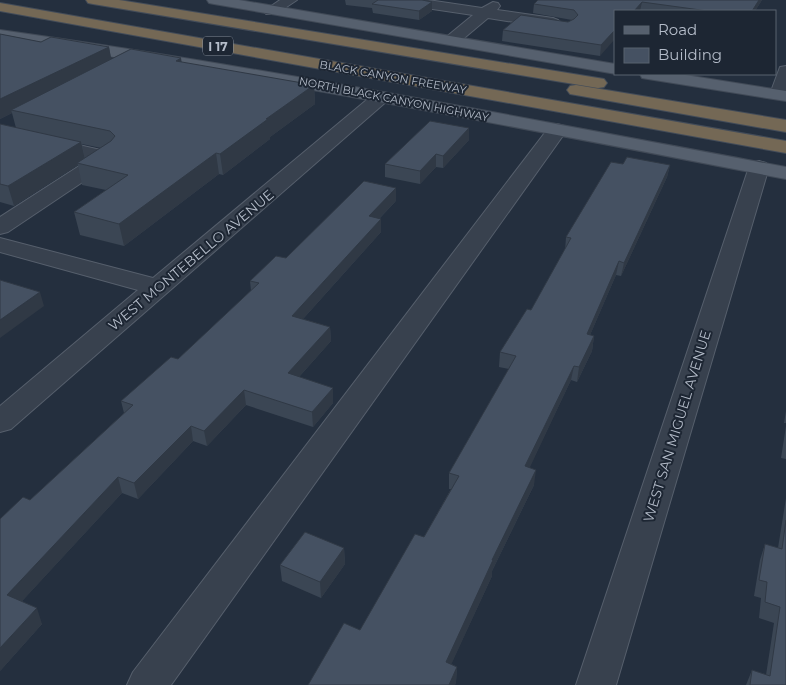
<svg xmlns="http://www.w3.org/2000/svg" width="786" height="685" viewBox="0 0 786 685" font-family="Montserrat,sans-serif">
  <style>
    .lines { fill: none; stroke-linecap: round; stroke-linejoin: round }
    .minor-casing { stroke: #565f6c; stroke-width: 2 }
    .major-casing { stroke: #414a57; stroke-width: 2 }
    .highway-casing { stroke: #434c59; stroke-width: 2 }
    .minor { fill: #38414e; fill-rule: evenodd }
    .major { fill: #56606e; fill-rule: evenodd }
    .highway { fill: #746855; fill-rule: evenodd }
    .wall { fill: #3b4654; fill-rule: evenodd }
    .shaded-wall { fill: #303945 }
    .building { fill: #455162; stroke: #303945 }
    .labels { text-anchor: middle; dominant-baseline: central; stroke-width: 4; stroke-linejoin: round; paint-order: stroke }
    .far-street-label { font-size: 11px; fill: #b4bcc9; stroke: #1d2633 }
    .shield { fill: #1d2633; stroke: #878f9c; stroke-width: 1 }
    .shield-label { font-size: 12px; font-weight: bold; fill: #b4bcc9 }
    .street-label { font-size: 14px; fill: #b4bcc9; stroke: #1d2633 }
  </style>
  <rect width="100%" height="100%" fill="#242f3e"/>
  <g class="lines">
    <defs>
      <path id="minor" d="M280,0H297L276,14H266L264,11Z
        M392,0H428L482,8L493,2L498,3L500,6L497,10L553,18L558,20L561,23L558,26L553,28L488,18L457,44H445L443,41L445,38L473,15L399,4L394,3Z
        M786,66V97L779,99L773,98L770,94L780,67Z
        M381,92L387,93L390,97L387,101L11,429L0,432V406L138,290L0,252V238L153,278L375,93Z
        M557,124L564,126L567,130L171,685H127L133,672L550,126Z
        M0,127L114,153L117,157L114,161L8,232L0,234V217L90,159L0,139Z
        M759,161L766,163L769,167L616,685H576L749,167L752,163Z"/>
      <path id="major" d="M207,0H239L615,64L616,74L214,4L209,3Z
        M0,30C264,67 524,118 786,167V179C524,129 264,77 0,40Z
        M640,74H679L786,91V101L648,79L642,78Z"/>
      <path id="highway" d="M86,0H119L598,78L604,79L607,83L604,87L598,88L93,4L88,3Z
        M0,3L786,141V153L0,11Z
        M576,85L786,120V132L570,94L567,90L570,86Z"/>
    </defs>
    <use href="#minor" class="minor-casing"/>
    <use href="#major" class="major-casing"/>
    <use href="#highway" class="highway-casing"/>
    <use href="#minor" class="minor"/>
    <use href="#major" class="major"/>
    <use href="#highway" class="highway"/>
  </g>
  <path class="wall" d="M345,0H422L432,2V11L419,20L373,13L372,8L346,5Z
    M538,0H762L755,11H615L600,56L502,41L503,30L568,22L572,20L533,13L534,4Z
    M0,34L41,42L109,47L111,59L182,63L314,85L315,104L270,137V139L223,175L219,174L124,246L80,235L74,212L106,190L82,185L78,165L14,206L0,202V124L16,128L12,113L0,119ZM82,144L101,148L85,159Z
    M719,74H730V75Z
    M469,128V140L443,168L436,167L420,184L385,177V164Z
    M623,164L670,165L667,177L621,276L616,275L590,335L594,336L592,351L577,382L571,380L529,468L534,485L492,571V576L451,664L457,667L456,682L455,685H308L360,630L424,537L451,489H449V473L509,369L499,367L500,352L531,310L565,251L566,237Z
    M396,201L380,218L381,232L303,319L330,327L331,341L299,377L333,388V403L313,427L246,405L207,446L193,441L138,499L122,493L22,601L42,624L0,671L30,500L124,413L121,401L178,359L251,291L250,281L286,258Z
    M786,411V423H784Z
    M786,426V459L781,458Z
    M786,498V685H746L752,670L766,675L774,623L759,618L761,598L754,596L760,560L765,544L778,548Z
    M344,548L345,564L321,598L282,581L280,565Z"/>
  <path class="shaded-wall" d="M759,0H762L755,11H752Z
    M432,2V11L419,20V11Z
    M642,2L640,11H634Z
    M615,30V39L600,56L601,45Z
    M109,47L112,63L11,110L12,113L0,119V99Z
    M181,58L184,77L176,61Z
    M314,85L315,104L270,137V139L223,175L220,154L266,119Z
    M469,128V140L443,168V156Z
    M81,142L85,160L77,163L78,165L14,206L8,186Z
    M216,153L219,174L124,246L119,224Z
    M436,154V167L420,184V171Z
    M670,165L667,177L621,276L624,263Z
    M396,188V201L369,229V216Z
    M381,219V232L293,330L292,316Z
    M619,261L616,275L584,349L587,334Z
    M40,292L44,306L0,338V320Z
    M330,327L331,341L289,388L288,373Z
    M594,336L592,351L577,382L579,367Z
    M574,366L571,380L523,482L525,466Z
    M333,388V403L313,427L312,412Z
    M244,390L246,405L207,446L204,431Z
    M191,426L193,441L138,499L134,483Z
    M536,470L534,485L492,571V576L445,678L446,662L492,560Z
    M118,477L122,493L13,611L7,595Z
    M344,548L345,564L321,598L320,582Z
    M37,608L42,624L0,671V648Z
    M457,667L456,682L455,685H449Z"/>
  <path class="building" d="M378,0H422L432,2L419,11L372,4Z
    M538,0H759L752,11H708L642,2L634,11H615V30L601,45L503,30L521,15L568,22L574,19L578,15L574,10L534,4Z
    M0,34L41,42L51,37L109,47L0,99Z
    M131,49L181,58L176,61L314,85L266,119H268L220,154L216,153L119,224L74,212L128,175L77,163L111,141L115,136L110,131L11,110Z
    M430,121L469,128L443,156L436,154L420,171L385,164Z
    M0,124L81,142L8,186L0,184Z
    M627,157L670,165L624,263L619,261L587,334L594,336L579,367L574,366L525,466L536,470L492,560H493L446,662L457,667L449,685H308L344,623L360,630L415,534L424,537L459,476L449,473L516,356L500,352L527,309L531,310L571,238L566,237L611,162L623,164Z
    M364,181L396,188L369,216L381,219L292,316L330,327L288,373L333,388L312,412L244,390L204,431L191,426L134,483L118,477L7,595L37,608L0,648V519L23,497L30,500L133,405L121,401L171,357L178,359L259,283L250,281L276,256L286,258Z
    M0,280L40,292L0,320Z
    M786,520V685H750L752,670L770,676L780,607L765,602L767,582L759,580L765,544L782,549Z
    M305,532L344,548L320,582L280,565Z"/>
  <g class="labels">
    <g class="far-street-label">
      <text transform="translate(393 77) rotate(10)">BLACK CANYON FREEWAY</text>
      <text transform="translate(394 99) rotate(11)">NORTH BLACK CANYON HIGHWAY</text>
    </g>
    <rect class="shield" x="203" y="36.5" width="30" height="19" rx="4"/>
    <g class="shield-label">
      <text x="218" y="46">I 17</text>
    </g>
    <g class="street-label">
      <text transform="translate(191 260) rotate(-40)">WEST MONTEBELLO AVENUE</text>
      <text transform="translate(677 426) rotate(-73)">WEST SAN MIGUEL AVENUE</text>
    </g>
  </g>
  <rect x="614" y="10" width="162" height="65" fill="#1d2633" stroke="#59626f"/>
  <rect x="624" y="26" width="25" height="8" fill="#56606e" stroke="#59626f"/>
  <text x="658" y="35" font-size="15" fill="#b4bcc9">Road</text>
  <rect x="624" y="48" width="25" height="15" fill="#455162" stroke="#59626f"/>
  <text x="658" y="60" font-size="15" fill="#b4bcc9">Building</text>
</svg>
